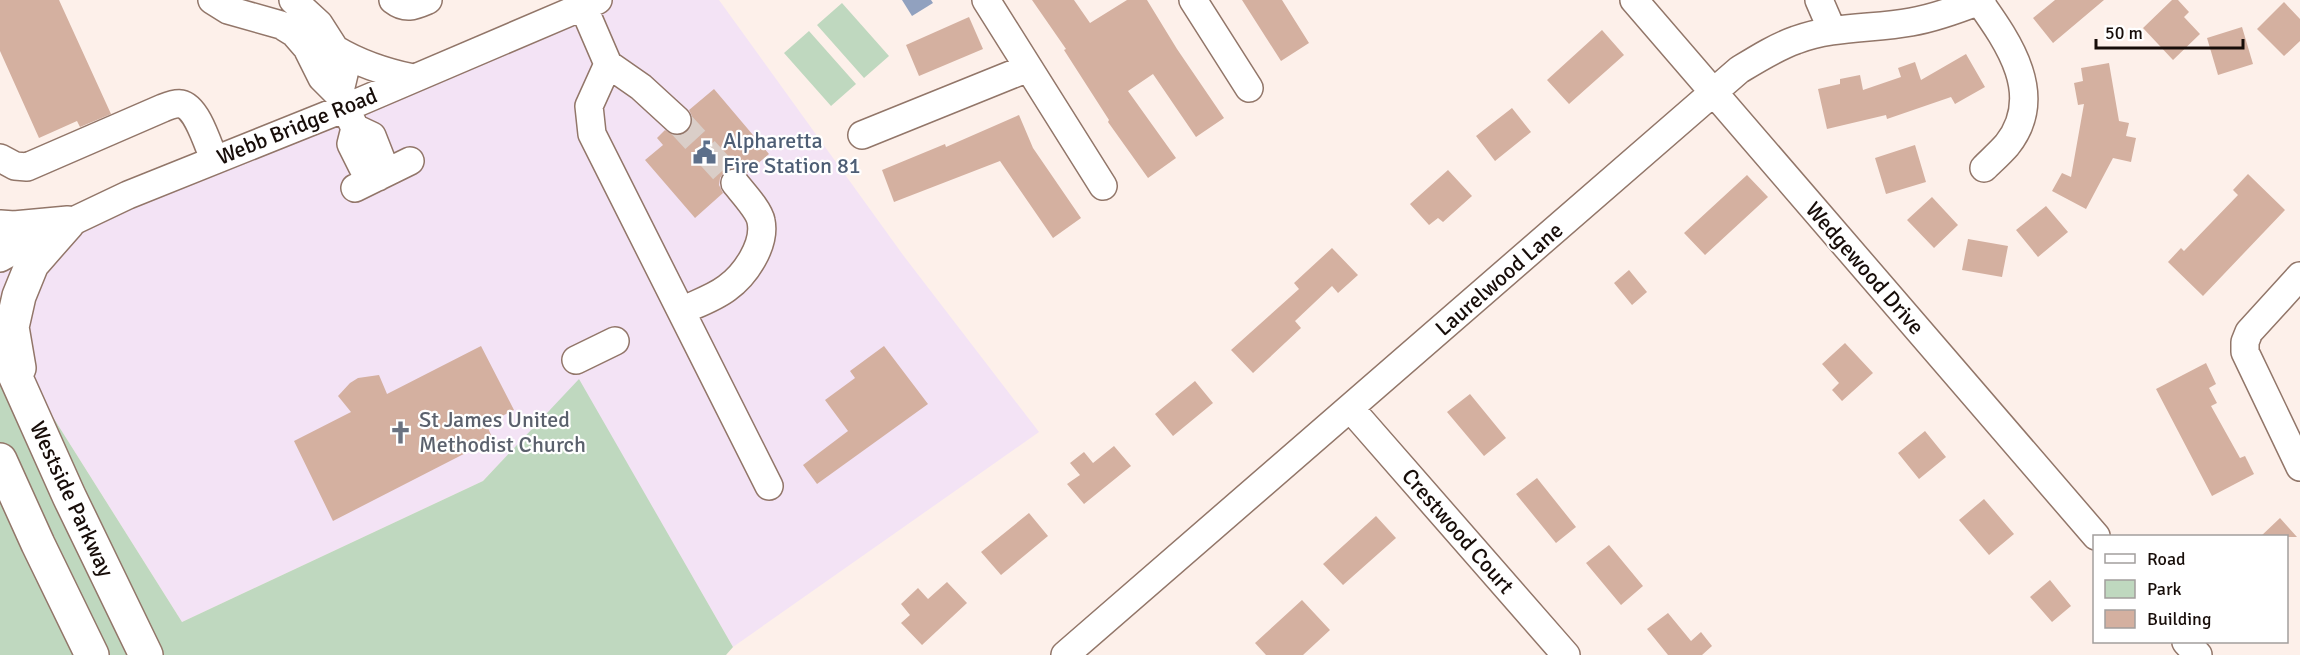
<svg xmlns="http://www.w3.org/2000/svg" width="2300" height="655" viewBox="0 0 2300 655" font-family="Signika,sans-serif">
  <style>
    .commercial { fill: #f3e3f5 }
    .green { fill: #bfd8bf }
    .water { fill: #91a1bf }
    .building { fill: #d4b0a0 }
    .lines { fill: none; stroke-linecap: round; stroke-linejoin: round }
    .minor-tunnel { stroke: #dacec8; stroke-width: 27; stroke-dasharray: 27 14; stroke-linecap: butt }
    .minor-casing { stroke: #927669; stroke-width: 30 }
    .major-casing { stroke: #927669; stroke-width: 36 }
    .minor { stroke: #fff; stroke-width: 27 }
    .major { stroke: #fff; stroke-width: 33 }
    .labels { text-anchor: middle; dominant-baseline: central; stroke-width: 4.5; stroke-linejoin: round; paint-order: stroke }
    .street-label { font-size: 22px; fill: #170d09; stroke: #fff }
    .service-label { font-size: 22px; fill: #4e5e75; stroke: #fff; text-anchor: start }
    .worship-label { font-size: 22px; fill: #5b616d; stroke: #fff; text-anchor: start }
  </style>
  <rect width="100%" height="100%" fill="#fdf0ea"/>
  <path class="commercial" d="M592,0H719L903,255L1039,432L733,647L579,380L483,481L182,622L0,333V265Z"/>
  <path class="green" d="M842,3L889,56L864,78L817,25Z
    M809,31L856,84L831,106L784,53Z
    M0,333L182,622L483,481L579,379L733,647L726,655H0Z"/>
  <path class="water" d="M902,0H931L933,3L912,16Z"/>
  <path class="building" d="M0,0H59L111,114L80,127L77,121L39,138L0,51Z
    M1032,0H1074L1090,23L1127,0H1147L1177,49L1224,118L1196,137L1153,74L1128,91L1176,158L1148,178L1108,122L1109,120L1064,50L1066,49Z
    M1242,0H1282L1309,43L1281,61Z
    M2055,0H2104L2053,43L2033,18Z
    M2172,0H2178L2189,12L2184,17L2200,34L2173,60L2143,28Z
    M2284,2L2300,19V41L2284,56L2257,29Z
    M969,17L983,49L919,76L906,45Z
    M2242,27L2253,64L2218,75L2207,38Z
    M1602,30L1624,55L1569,104L1547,80Z
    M1966,54L1985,87L1955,104L1951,97L1887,119L1886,115L1827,129L1818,89L1840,84V79L1860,75L1863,90L1901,77L1898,68L1915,62L1921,80Z
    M2109,63L2119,121L2129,123L2126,136L2136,138L2131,162L2113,158L2086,209L2052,191L2062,173L2071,177L2084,104L2078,105L2074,83L2083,81L2081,68Z
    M714,89L769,154L747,173L741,169L733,167L725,171L720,178L719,185L723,193L695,218L645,160L663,145L657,138L665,130L674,135H682L688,131L692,123V116L689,110Z
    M1512,108L1531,132L1495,161L1476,136Z
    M1019,115L1033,148L1081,218L1053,238L1000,161L894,202L882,170L945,144L946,147Z
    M1915,145L1926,182L1886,194L1875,158Z
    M1448,170L1472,196L1443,222L1438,218L1429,225L1410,204Z
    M2248,174L2285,210L2203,296L2168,262L2181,248L2184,251L2238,195L2233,190Z
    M1747,175L1768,197L1705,255L1684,233Z
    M1932,197L1958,225L1934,248L1907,220Z
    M2046,206L2068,232L2038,257L2016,230Z
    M1968,239L2008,246L2002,277L1962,270Z
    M1332,248L1358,275L1338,293L1332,286L1295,321L1301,328L1253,373L1231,350L1299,289L1294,283Z
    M1629,270L1647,292L1632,305L1614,283Z
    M1845,343L1873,373L1842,401L1832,390L1839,383L1822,364Z
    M481,346L514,410L486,424L493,439L333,521L294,441L351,412L338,396L350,383L358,378L379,375L387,394Z
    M884,346L928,404L817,484L803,465L848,431L825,400L855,378L850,371Z
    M2206,363L2216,384L2209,388L2217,403L2211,406L2240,458L2245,456L2254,474L2212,496L2156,389Z
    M1195,381L1213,403L1173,436L1155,414Z
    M1470,394L1506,438L1484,456L1447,412Z
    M1925,431L1946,457L1919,479L1898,453Z
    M1114,446L1131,466L1084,504L1067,484L1080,475L1070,463L1084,452L1093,463Z
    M1537,478L1576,527L1556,543L1516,494Z
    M1984,499L2014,534L1989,555L1959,520Z
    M1029,513L1048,536L1001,575L981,552Z
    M1376,516L1396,538L1343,585L1323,564Z
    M2280,518L2297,537H2260Z
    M1609,545L1643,586L1621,605L1586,563Z
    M2050,580L2071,606L2052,622L2030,597Z
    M947,582L967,603L922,645L901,623L910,615L901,604L918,588L928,599Z
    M1302,600L1330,630L1303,655H1266L1255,643Z
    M1668,613L1691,641L1701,632L1712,646L1702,655H1668L1647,629Z"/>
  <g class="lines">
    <path class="minor-tunnel" d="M677,120L735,183"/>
    <defs>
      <path id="minor" d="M212,0L228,10L281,25L294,33L307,48L322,78L339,95
        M293,0L319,24L335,49L344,74L339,95L355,128L351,144L365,172L378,177
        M393,0C406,10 414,6 428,0
        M986,0L1103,186
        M1193,0L1249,88
        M1634,0L2096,536
        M1819,0L1832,30
        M1979,1C2009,43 2046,96 2007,145C2000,153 1991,161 1984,168
        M583,6L608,64L589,106L592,134L769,486
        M335,49C360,64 384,72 413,78
        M608,64L641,87L677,120
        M355,128L372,136L383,164L378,177
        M862,135L1028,68
        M0,158L15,166L27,167L163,108C168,106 176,103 181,104C197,107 208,145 214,159
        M355,188L410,161
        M0,258L29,242L128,195L345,108L598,0
        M2300,276L2249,332L2245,342V352L2300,467
        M681,311C696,304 714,298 727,288C745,275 766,245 761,221C759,210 742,192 735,183
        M576,360L615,341
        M1350,408L1566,655
        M2186,642L2198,655
        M1065,655L1739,70C1757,59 1776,47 1796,40C1833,26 1873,29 1911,22C1935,18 1959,9 1982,0"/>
      <path id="major" d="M0,227L14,228L68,223
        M0,342L69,496L146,655
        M19,368L12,327L19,296L32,264L68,223
        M0,460L38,544L92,655"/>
    </defs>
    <use href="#minor" class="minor-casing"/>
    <use href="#major" class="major-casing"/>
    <use href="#minor" class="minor"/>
    <use href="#major" class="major"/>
  </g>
  <defs>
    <symbol id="civic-bare" viewBox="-9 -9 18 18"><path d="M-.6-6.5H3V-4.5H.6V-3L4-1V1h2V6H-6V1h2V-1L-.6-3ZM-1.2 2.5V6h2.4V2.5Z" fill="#5c6f8a" stroke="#fff" stroke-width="2.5" paint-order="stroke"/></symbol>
    <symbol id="church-bare" viewBox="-9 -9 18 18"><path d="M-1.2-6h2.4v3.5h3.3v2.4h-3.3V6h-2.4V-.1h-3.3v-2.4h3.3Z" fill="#6b7280" stroke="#fff" stroke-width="2.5" paint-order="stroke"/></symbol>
  </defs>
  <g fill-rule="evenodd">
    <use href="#civic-bare" x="688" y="136" width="33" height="33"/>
    <use href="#church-bare" x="384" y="416" width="33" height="33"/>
  </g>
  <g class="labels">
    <g class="street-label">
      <text transform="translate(297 126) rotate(-22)">Webb Bridge Road</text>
      <text transform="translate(1865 268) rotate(49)">Wedgewood Drive</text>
      <text transform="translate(1499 279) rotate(-41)">Laurelwood Lane</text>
      <text transform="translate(72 499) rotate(65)">Westside Parkway</text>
      <text transform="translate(1458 531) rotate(49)">Crestwood Court</text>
    </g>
    <g class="service-label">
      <text x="723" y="140">Alpharetta<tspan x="723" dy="25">Fire Station 81</tspan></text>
    </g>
    <g class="worship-label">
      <text x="419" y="419">St James United<tspan x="419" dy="25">Methodist Church</tspan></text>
    </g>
  </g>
  <rect x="2093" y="535" width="195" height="108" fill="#ffffff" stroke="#a29e9d" stroke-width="1.5"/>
  <rect x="2105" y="554" width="30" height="9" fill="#ffffff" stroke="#a29e9d" stroke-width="1.5"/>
  <text x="2147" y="565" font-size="18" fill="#170d09">Road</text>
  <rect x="2105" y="580" width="30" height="18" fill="#bfd8bf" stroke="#a29e9d" stroke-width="1.5"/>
  <text x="2147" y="595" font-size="18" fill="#170d09">Park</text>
  <rect x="2105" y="610" width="30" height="18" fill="#d4b0a0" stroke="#a29e9d" stroke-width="1.5"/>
  <text x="2147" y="625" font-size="18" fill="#170d09">Building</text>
  <path d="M2096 39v9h147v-9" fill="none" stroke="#170d09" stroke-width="3"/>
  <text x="2105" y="39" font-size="18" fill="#170d09" stroke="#ffffff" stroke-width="4.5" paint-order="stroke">50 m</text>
</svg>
